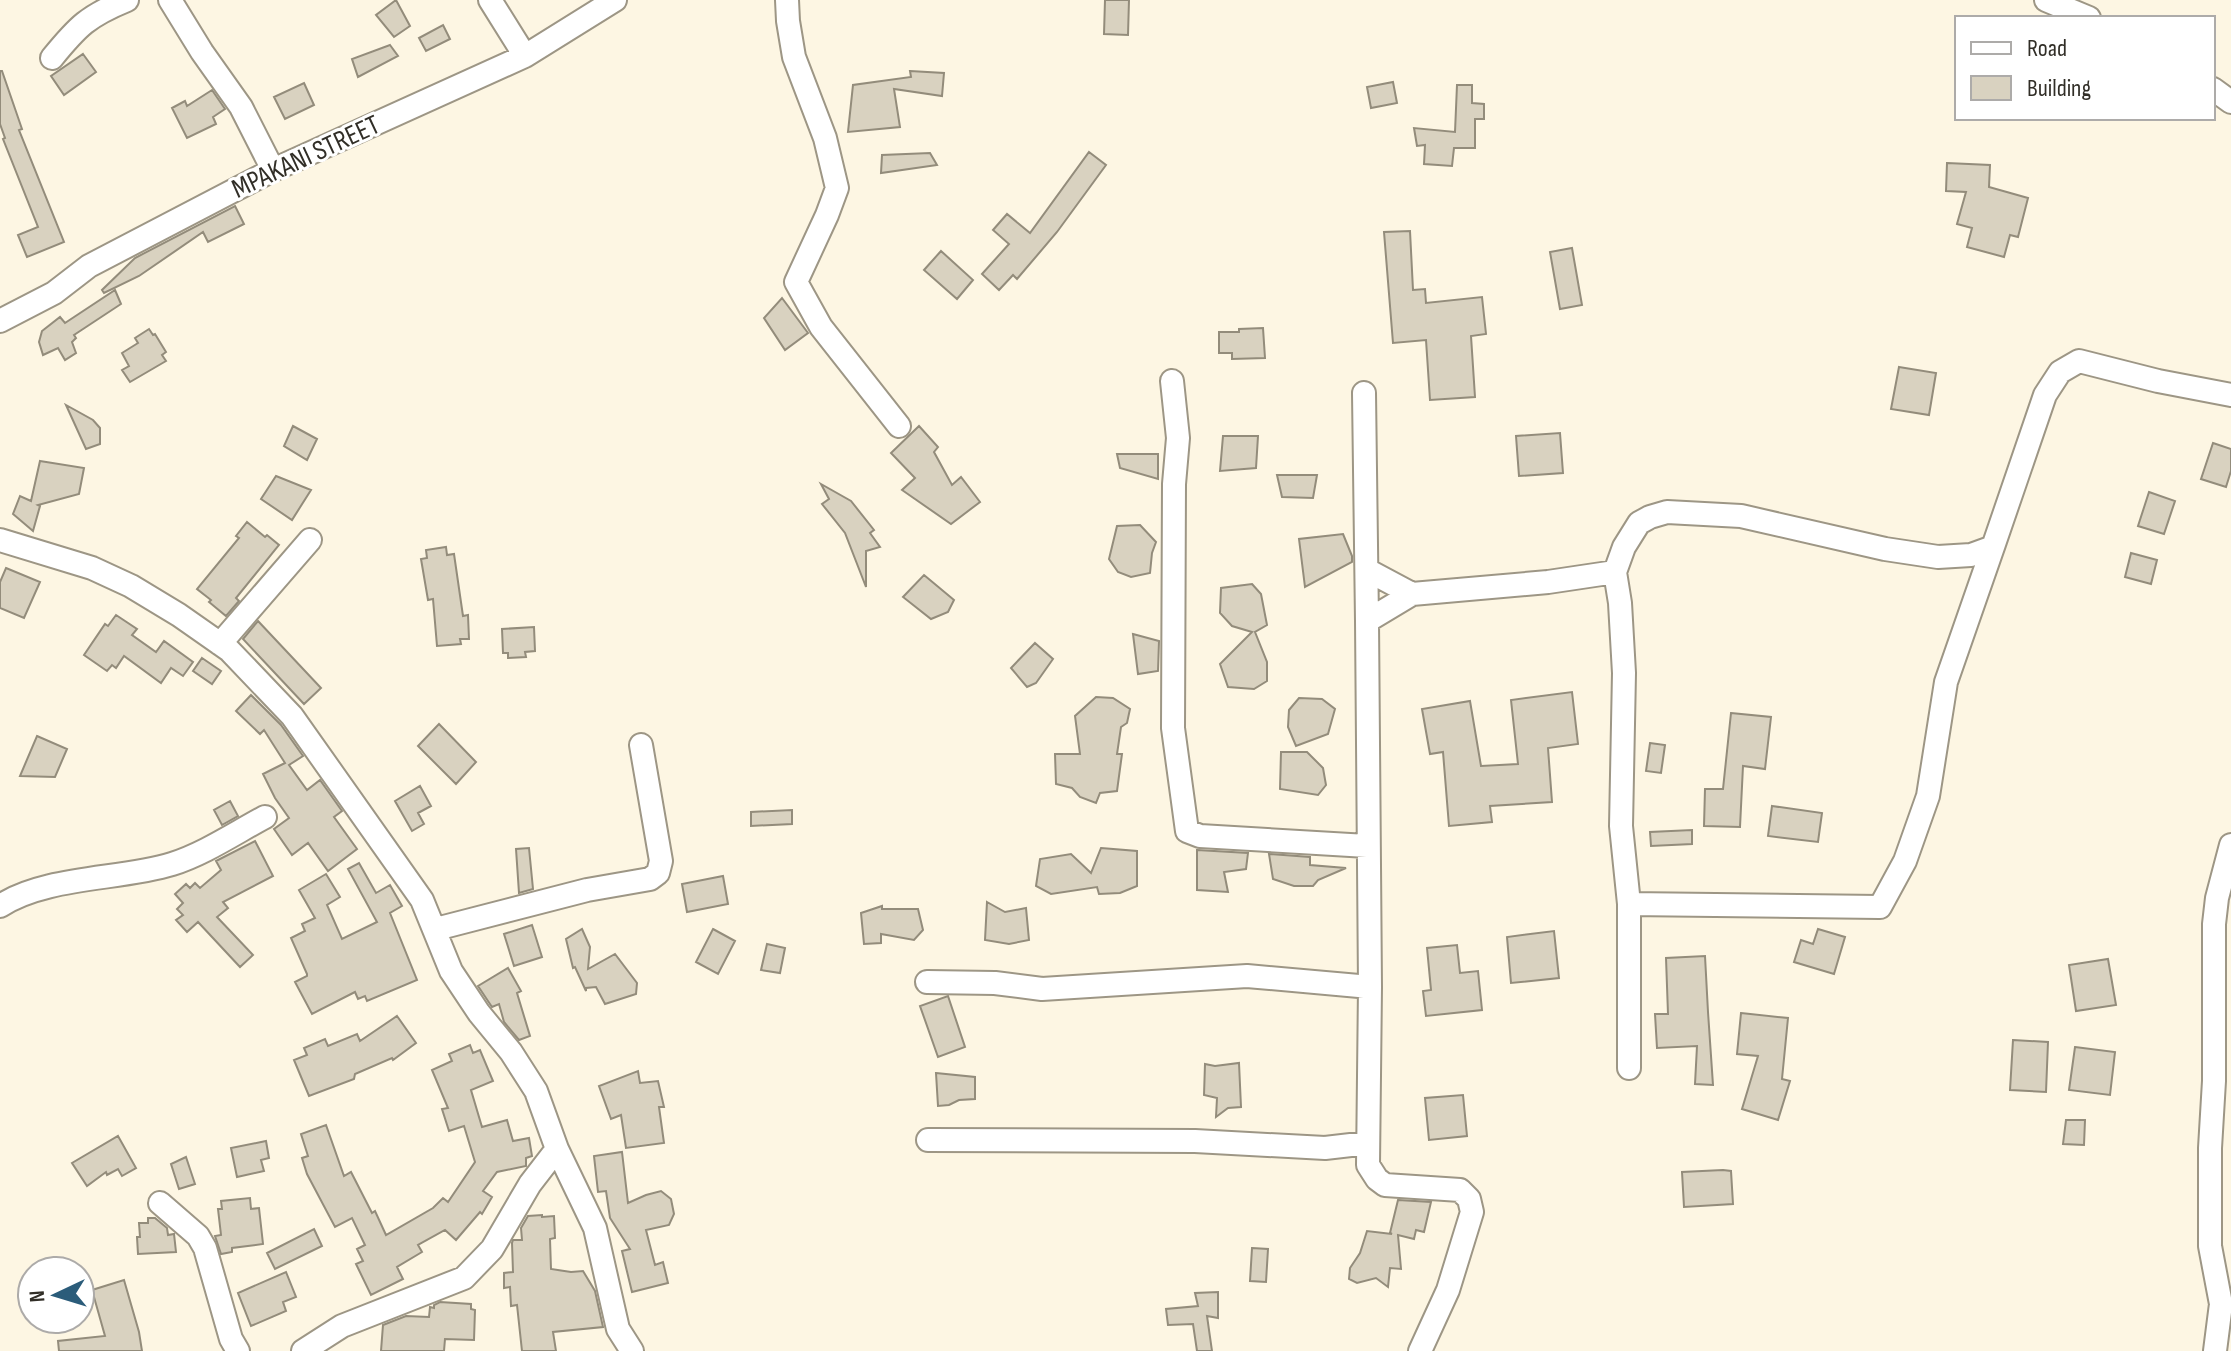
<svg xmlns="http://www.w3.org/2000/svg" width="2231" height="1351" viewBox="0 0 2231 1351" font-family="'Sofia Sans Condensed',sans-serif">
  <style>
    .building { fill: #d9d2c0; stroke: #938c7b; stroke-width: 2 }
    .lines { fill: none; stroke-linecap: round; stroke-linejoin: round }
    .minor-casing { stroke: #9d9685; stroke-width: 26 }
    .minor { stroke: #fff; stroke-width: 22 }
    .labels { text-anchor: middle; dominant-baseline: central; stroke-width: 6; stroke-linejoin: round; paint-order: stroke }
    .street-label { font-size: 28px; fill: #312e27; stroke: #fff }
  </style>
  <rect width="100%" height="100%" fill="#fdf6e3"/>
  <path class="building" d="M396,0L410,26L394,37L376,15Z
    M1105,0H1129L1128,35L1104,34Z
    M443,25L450,39L426,51L419,38Z
    M390,45L398,56L358,77L352,59Z
    M83,54L96,72L64,95L51,76Z
    M0,71H2L22,129L19,130L64,242L27,257L18,235L38,227L3,139L5,138L0,124Z
    M910,71L944,73L942,96L894,89L900,127L848,132L853,85L911,77Z
    M1393,82L1397,103L1371,108L1367,87Z
    M304,83L314,105L285,119L274,97Z
    M1457,85H1472V103L1484,104V119H1475V148H1454L1452,166L1424,164L1425,145L1417,146L1414,128L1455,132Z
    M212,90L225,109L213,117L216,124L187,138L172,108L185,101L187,106Z
    M1089,152L1106,165L1057,232L1017,279L1013,275L999,290L982,274L1009,244L993,230L1007,214L1030,233Z
    M930,153L937,165L881,173L882,155Z
    M1947,163L1990,165L1989,187L2028,198L2018,237L2010,235L2004,257L1967,247L1972,228L1957,224L1966,192L1946,191Z
    M235,206L244,224L208,242L203,232L139,276L104,293L102,290L135,258Z
    M1410,231L1413,290L1425,289L1426,303L1482,297L1486,334L1471,336L1475,397L1430,400L1426,340L1393,343L1384,232Z
    M1572,248L1582,305L1560,309L1550,252Z
    M941,251L973,280L957,299L924,270Z
    M115,290L121,304L74,335L76,338L72,342L76,353L65,360L58,348L43,355L39,342L42,331L60,317L65,323Z
    M782,298L808,333L785,350L764,318Z
    M1263,328L1265,358L1232,359V353H1219V332H1239V329Z
    M149,329L153,335L155,334L166,352L162,355L166,361L130,382L122,370L129,366L122,353L138,343L135,338Z
    M1899,367L1936,373L1929,415L1891,409Z
    M66,405L93,420L100,428V444L86,449Z
    M293,426L317,439L307,460L284,446Z
    M919,426L938,447L934,452L952,485L961,477L980,502L951,524L902,490L915,478L891,453Z
    M1560,433L1563,473L1519,476L1516,436Z
    M1223,436H1258L1256,468L1220,471Z
    M2213,443L2231,449V471L2226,487L2201,479Z
    M1117,454H1158V479L1120,468Z
    M40,461L84,468L79,494L38,505L40,506L33,531L13,514L20,496L31,501Z
    M1277,475H1317L1313,498L1282,497Z
    M276,476L311,490L292,520L261,499Z
    M821,484L851,501L874,530L870,533L880,547L866,551V587L845,533L822,504L829,499Z
    M2149,492L2175,501L2164,534L2138,526Z
    M247,522L265,537L267,535L279,545L236,598L239,601L226,616L209,602L211,600L197,589L239,538L236,536Z
    M1140,525L1156,542L1152,553L1150,573L1131,577L1118,572L1109,559L1117,526Z
    M1343,534L1352,556V562L1305,587L1299,539Z
    M446,547L447,555L454,554L463,616L468,615L469,639H460L461,644L437,646L433,599L428,600L421,559L427,558L426,550Z
    M2131,553L2157,560L2151,584L2125,577Z
    M6,568L40,582L24,618L0,608V582Z
    M924,575L954,600L948,612L931,619L903,597Z
    M1252,584L1261,594L1267,625L1255,632L1267,662V681L1254,689L1228,687L1220,664L1252,632L1232,626L1220,613L1221,588Z
    M116,615L137,629L132,635L156,652L164,641L193,662L183,676L171,668L161,683L124,656L116,668L112,665L107,671L84,655L105,624L108,626Z
    M258,621L321,688L304,704L243,639Z
    M534,627L535,651L525,652L526,657L508,658V653H503L502,629Z
    M1133,634L1159,641L1158,671L1138,674Z
    M1035,643L1053,659L1036,683L1027,687L1011,668Z
    M202,658L221,671L212,684L193,671Z
    M1572,692L1578,744L1548,748L1552,802L1490,806L1492,822L1449,826L1443,752L1430,754L1422,709L1470,701L1481,766L1518,764L1511,700Z
    M251,695L281,725L303,756L289,765L307,790L320,780L342,811L334,817L357,849L328,871L308,843L292,855L274,829L289,818L275,798L263,774L285,763L264,730L260,734L236,711Z
    M1096,697L1113,698L1130,709L1127,723L1121,727L1117,754H1122L1117,791L1100,793L1096,803L1080,797L1072,788L1056,784L1055,754H1080L1075,716Z
    M1299,698L1322,699L1335,709L1328,734L1296,746L1288,727L1289,710Z
    M1731,713L1771,717L1765,769L1743,766L1740,827L1704,826L1705,789H1723Z
    M439,724L476,762L456,784L418,746Z
    M37,736L67,749L55,777L20,776Z
    M1650,743L1665,745L1661,773L1646,771Z
    M1281,752H1307L1323,768L1326,785L1318,795L1280,789Z
    M420,786L431,806L418,813L424,824L412,831L395,801Z
    M230,801L238,816L222,825L214,810Z
    M1772,806L1822,813L1818,842L1768,836Z
    M792,810V824L751,826V812Z
    M1692,830V844L1651,846L1650,832Z
    M255,841L273,876L223,902L228,908L217,917L253,955L240,967L198,922L187,932L176,920L183,915L177,909L183,903L175,894L186,884L190,888L195,883L200,888L221,870L216,861Z
    M529,848L533,889L519,893L516,849Z
    M1101,848L1137,851V886L1120,893L1099,894L1097,887L1051,894L1036,886L1040,859L1071,854L1091,873Z
    M1197,850L1248,853L1246,869L1224,872L1228,892L1197,890Z
    M1269,854L1310,857V865L1346,868L1318,880L1313,886H1294L1273,879Z
    M359,863L376,893L390,885L402,906L390,913L417,980L367,1001L365,996L358,999L355,992L312,1014L295,982L307,976V974L291,938L305,931L302,924L315,918L299,890L326,874L340,897L327,905L342,939L377,922L348,869Z
    M723,876L728,904L687,912L682,884Z
    M987,902L1005,912L1026,908L1029,940L1009,944L985,940Z
    M882,906V909H918L923,930L914,940L881,934V943L864,944L861,913Z
    M532,925L542,957L514,966L504,934Z
    M582,929L590,947L588,969L615,954L637,983L636,994L605,1004L596,987L586,988V991L575,967L573,968L566,939Z
    M713,929L735,941L718,974L696,962Z
    M1818,929L1845,937L1834,974L1794,962L1801,940L1813,944Z
    M1554,931L1559,978L1511,983L1507,937Z
    M767,944L785,948L780,973L761,970Z
    M1457,945L1460,973L1478,971L1482,1010L1426,1016L1423,991L1431,990L1427,948Z
    M1705,956L1708,1012L1713,1085L1695,1084L1697,1046L1657,1048L1655,1014H1668L1666,958Z
    M2108,959L2116,1005L2076,1011L2069,965Z
    M508,968L521,991L517,993L530,1036L519,1040L504,1022L499,1004L492,1007L478,986Z
    M948,996L965,1047L938,1057L920,1006Z
    M1741,1013L1788,1018L1782,1079L1790,1081L1778,1120L1742,1109L1758,1056L1737,1054Z
    M397,1016L416,1043L393,1060L392,1058L355,1074L354,1079L309,1096L294,1060L307,1055L304,1048L325,1039L328,1046L357,1034L360,1041Z
    M2013,1040L2048,1042L2046,1092L2010,1090Z
    M470,1045L473,1053L480,1050L493,1081L471,1090L482,1127L507,1120L513,1141L529,1138L532,1156L526,1158V1166L497,1172L483,1191L492,1197L482,1214L480,1212L456,1240L445,1230L418,1245L422,1252L397,1267L403,1279L371,1295L356,1264L363,1261L357,1249L365,1245L352,1218L335,1227L307,1174L302,1158L308,1156L301,1134L326,1125L344,1176L351,1172L372,1213L375,1211L386,1235L433,1208L443,1198L448,1202L475,1162L464,1126L449,1131L442,1109L448,1108L432,1070L452,1061L449,1054Z
    M2075,1047L2115,1052L2110,1095L2069,1090Z
    M1239,1063L1241,1107L1228,1108L1216,1117L1217,1098L1204,1095L1205,1064L1215,1066Z
    M638,1071L640,1083L658,1081L664,1107H659L664,1143L626,1148L621,1115L611,1119L599,1086Z
    M936,1073L975,1077V1099L959,1100L949,1105L938,1106Z
    M1463,1095L1467,1136L1429,1140L1425,1098Z
    M2066,1120H2085L2084,1145L2063,1144Z
    M118,1136L136,1168L122,1176L118,1169L107,1175L106,1172L87,1186L72,1163Z
    M266,1141L269,1158L261,1160L264,1171L237,1177L231,1148Z
    M622,1152L628,1203L646,1195L661,1191L671,1199L674,1214L669,1225L646,1230L655,1265L663,1262L668,1283L632,1292L622,1251L630,1249L610,1218L606,1191L598,1192L594,1156Z
    M186,1157L195,1184L179,1189L171,1164Z
    M1723,1170L1731,1171L1733,1204L1684,1207L1682,1172Z
    M250,1198L251,1209L259,1208L263,1244L232,1248V1252L221,1254L215,1236L221,1235L218,1209H222L221,1201Z
    M1398,1200L1431,1202L1424,1232L1416,1230L1414,1239L1398,1235L1401,1269L1390,1268L1388,1287L1376,1278L1357,1283L1349,1279L1350,1268L1360,1253L1367,1231L1392,1234L1390,1233Z
    M542,1215V1217L554,1216L555,1238L550,1239L551,1269L571,1272L583,1271L595,1291L603,1327L553,1332L556,1351H522L517,1305L511,1306L510,1287L504,1288V1273L513,1272L512,1243L513,1240H522L521,1228L528,1216Z
    M148,1218H155L167,1228L168,1235L174,1234L176,1252L138,1254L137,1237H140L139,1223H148Z
    M314,1229L322,1246L275,1269L267,1253Z
    M1252,1248L1268,1249L1266,1282L1250,1281Z
    M286,1272L296,1297L283,1302L286,1311L251,1326L238,1293Z
    M124,1280L139,1332L142,1351H59L58,1341L105,1336L92,1290Z
    M1218,1292V1318L1207,1316L1212,1351H1197L1193,1324L1168,1325L1166,1309L1198,1306L1195,1293Z
    M440,1302L471,1304V1309L475,1310L474,1340L445,1339L444,1351H381L383,1325L406,1316L429,1317L430,1307L434,1308V1305Z"/>
  <g class="lines">
    <defs>
      <path id="minor" d="M170,0L202,52L241,107L273,170
        M490,0L525,56
        M787,0L788,21L794,57L825,138L837,188L827,215L796,282L821,327L899,426
        M2046,0L2089,18
        M52,58C78,26 88,16 127,0
        M2213,89L2231,102
        M0,321L54,293L89,266L273,170L525,56L615,0
        M1172,381L1178,438L1174,484L1173,728L1187,831L1200,836L1367,846
        M1364,393L1367,621
        M0,540L92,568L131,586L179,615L229,650L292,716L422,900L451,971L479,1013L511,1052L536,1091L557,1149L595,1228L618,1329L632,1351
        M1367,570L1412,594
        M220,644L310,540
        M1629,904L1880,907L1905,861L1928,796L1946,682L1993,547
        M0,906C46,876 120,880 172,864C204,854 235,833 265,817
        M436,929L587,890L650,879L658,873L661,861L641,745
        M927,982L995,983L1042,989L1247,976L1370,987
        M1629,1068V904L1621,826L1624,673L1620,603L1615,572L1624,547L1639,523L1650,517L1667,512L1741,516L1885,549L1938,557L1971,555L1993,547L2045,395L2060,372L2079,361L2158,381L2231,395
        M928,1140L1195,1141L1325,1148L1368,1143
        M160,1203L198,1236L205,1248L231,1339L238,1351
        M303,1351L342,1326L464,1278L492,1249L530,1184L557,1149
        M1420,1351L1448,1290L1472,1212L1469,1199L1460,1190L1385,1185L1377,1179L1368,1165L1370,987L1367,621L1412,594L1548,582L1615,572
        M2215,1351L2221,1304L2210,1246V1148L2214,1081V924L2217,898L2231,845"/>
    </defs>
    <use href="#minor" class="minor-casing"/>
    <use href="#minor" class="minor"/>
  </g>
  <g class="labels">
    <g class="street-label">
      <text transform="translate(306 157) rotate(-25)">MPAKANI STREET</text>
    </g>
  </g>
  <rect x="1955" y="16" width="260" height="104" fill="#ffffff" stroke="#adaba9" stroke-width="2"/>
  <rect x="1971" y="42" width="40" height="12" fill="#ffffff" stroke="#adaba9" stroke-width="2"/>
  <text x="2027" y="56" font-size="24" fill="#312e27">Road</text>
  <rect x="1971" y="76" width="40" height="24" fill="#d9d2c0" stroke="#adaba9" stroke-width="2"/>
  <text x="2027" y="96" font-size="24" fill="#312e27">Building</text>
  <g transform="translate(56 1295) rotate(266)"><circle r="38" fill="#ffffff" stroke="#adaba9" stroke-width="2"/>
  <path d="M0-6L14 30L0 20L-14 30Z" fill="#2b5c7a"/>
  <text y="-12" font-size="22" font-weight="bold" text-anchor="middle" fill="#312e27">N</text>
  </g>
</svg>
